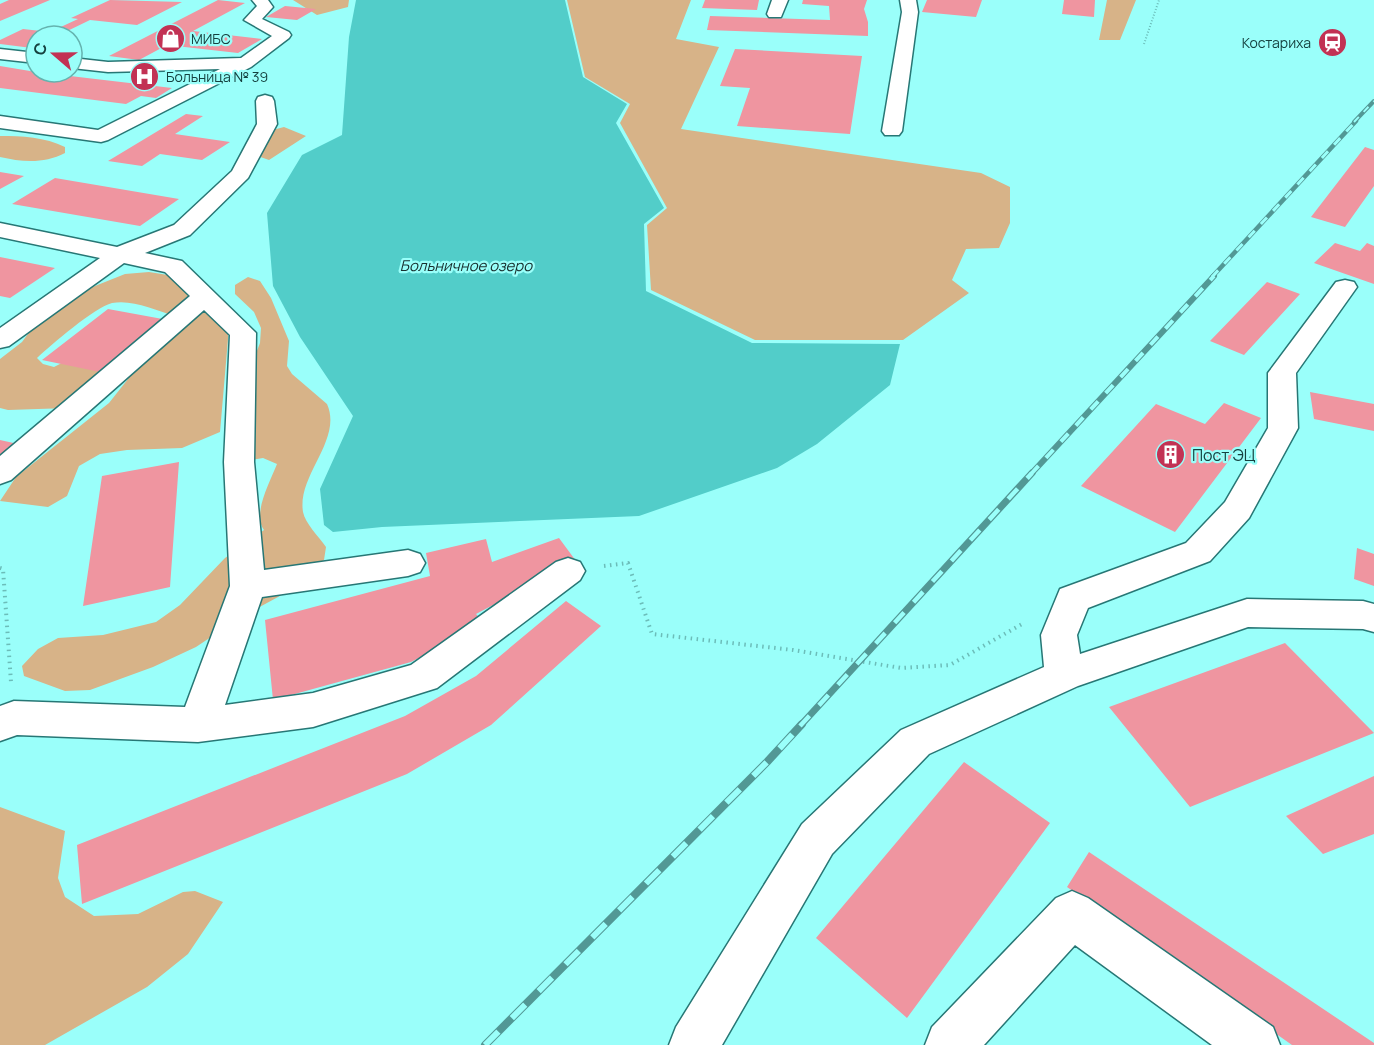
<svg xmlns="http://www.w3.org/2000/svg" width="1374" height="1045" viewBox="0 0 1374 1045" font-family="Manrope,sans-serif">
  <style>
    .green { fill: #d7b388 }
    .water { fill: #52cdc9 }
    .building { fill: #ef95a0 }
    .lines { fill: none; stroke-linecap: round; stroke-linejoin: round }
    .minor-casing { stroke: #277775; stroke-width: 3 }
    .path-far1 { stroke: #6cbdb9; stroke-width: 2; stroke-dasharray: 1 2; stroke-linecap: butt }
    .path { stroke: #6cbdb9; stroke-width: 4; stroke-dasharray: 1.5 4.5; stroke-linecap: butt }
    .minor { fill: #fff; fill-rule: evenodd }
    .rail-far4-casing { stroke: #529895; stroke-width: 4 }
    .rail-far3-casing { stroke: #529895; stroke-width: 4.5 }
    .rail-far2-casing { stroke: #529895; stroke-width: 6 }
    .rail-far1-casing { stroke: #529895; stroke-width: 7 }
    .rail-casing { stroke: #529895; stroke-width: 8 }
    .rail-far4 { stroke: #9afffa; stroke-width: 2; stroke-dasharray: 7; stroke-linecap: butt }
    .rail-far3 { stroke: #9afffa; stroke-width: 3; stroke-dasharray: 9; stroke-linecap: butt }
    .rail-far2 { stroke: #9afffa; stroke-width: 4; stroke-dasharray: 11; stroke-linecap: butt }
    .rail-far1 { stroke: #9afffa; stroke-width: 4.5; stroke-dasharray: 14; stroke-linecap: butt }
    .rail { stroke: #9afffa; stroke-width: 6; stroke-dasharray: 19; stroke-linecap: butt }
    .labels { text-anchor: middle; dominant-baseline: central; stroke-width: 4.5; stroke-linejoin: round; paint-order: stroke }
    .far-poi-label { font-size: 14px; fill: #15413f; stroke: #9afffa; text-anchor: start }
    .far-water-label { font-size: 15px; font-style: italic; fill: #182e2d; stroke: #9afffa }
    .poi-label { font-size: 16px; fill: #15413f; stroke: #9afffa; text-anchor: start }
  </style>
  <rect width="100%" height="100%" fill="#9afffa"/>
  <path class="green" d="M293,0H349L348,7L317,15Z
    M567,0H691L676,39L719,47L681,129L981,173L1010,187V223L999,248L966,249L952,280L969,293L903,340H755L651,290L647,225L667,208L620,123L630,104L585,77Z
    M1107,0H1136L1120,40H1099Z
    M284,127L306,136L269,160L246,152L265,132Z
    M0,136C22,136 45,137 65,147V153C44,164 22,162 0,157Z
    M149,272L174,276L230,316L220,432L182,448L127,450L100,454L79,466L67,496L48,507L0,501L16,477L109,403L128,379L134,367L175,316C155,310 132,299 112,303C95,307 51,345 37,358L43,364L54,367L111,338L129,356L68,408L8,410L0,408V359L22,342L36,323L75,294L125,274Z
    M248,277L260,281L271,298L289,341L287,366L292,374L327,404C343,440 297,475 303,512C305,523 319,537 326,547L324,560L304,583L241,617L196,647L153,667L90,690L65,691L24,676L22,666L38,649L58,638L103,635L156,622L180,605L225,558L264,530C252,514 270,482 277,464L263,458L239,462L250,369L260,343L261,328L254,312L235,294V285Z
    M0,807L65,831L58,878L65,897L94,916L138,914L183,892L195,891L223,902L188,954L147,987L45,1045H0Z"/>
  <path class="water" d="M356,0H565L583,77L627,104L616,123L664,208L644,224L646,291L752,343L900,344L890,385L817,444L777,468L639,516L382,527L333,532L324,525L320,489L353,416L300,337L273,286L267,213L302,155L342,135L349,37Z"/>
  <path class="building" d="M9,0H50L0,21V4Z
    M110,0L182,2L137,25L90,20L57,36H36V46L32,48L0,44V40L23,29L50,32L78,19L71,18Z
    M218,0L245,3L193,31L262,39L238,53L167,45L139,60L109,56Z
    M705,0H759L757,10L702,8Z
    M803,0H867L864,9L868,22V36L707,30L710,16L830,20L829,6L802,4Z
    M927,0H982L976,17L922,12Z
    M1064,0H1095L1094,17L1062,14Z
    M285,6L316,9L297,20L266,17Z
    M735,49L862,56L850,134L737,126L750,88L720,86Z
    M0,66L36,72L172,88L156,98L141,96L126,104L0,88Z
    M186,114L203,116L175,134L230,142L202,160L160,154L142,166L108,161Z
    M1365,147L1374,150V186L1345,227L1311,217Z
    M0,172L24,176L0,189Z
    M55,178L179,199L140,226L12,204Z
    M1335,243L1360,251L1367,243L1374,246V284L1314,263Z
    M0,257L55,268L10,298L0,296Z
    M1267,282L1300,294L1244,355L1210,341Z
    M108,309L168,320L105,373L42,360Z
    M1310,392L1374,404V431L1314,419Z
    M1224,403L1261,418L1175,532L1081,486L1156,404L1205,424Z
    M0,440L18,444L0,459Z
    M179,462L170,587L83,606L102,476Z
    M559,538L576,561L476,614L485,624L411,662L273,700L265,620L430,576L426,553L486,539L492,562Z
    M1357,548L1374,554V586L1354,579Z
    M566,601L601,626L491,725L407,774L82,904L77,845L405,716L476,676Z
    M1285,643L1374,733L1190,807L1109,707Z
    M964,762L1050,823L907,1018L816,938Z
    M1374,776V834L1323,854L1286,816Z
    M1089,852L1374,1043V1045H1292L1067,887Z"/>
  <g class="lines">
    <defs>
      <path id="minor" d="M252,0H268L273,7L262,19L289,32L291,35L289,38L251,67L108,140L101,142L0,128V116L98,130L220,69L108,72L72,68V58L108,62L241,58L272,36L244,20L257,6Z
        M772,0H788L781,17H769L767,14Z
        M900,0H916L918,12L902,131L899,135H885L882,131L902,12Z
        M0,49L36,53V63L0,59Z
        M265,95L272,97L274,101L277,124L248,178L190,235L145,253L182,261L256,333L254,462L264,570L408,550L420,554L425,563L420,572L408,576L262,597L225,705L313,693L411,665L556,562L568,558L580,562L585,571L580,580L437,688L313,727L198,742L17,735L0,741V706L14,701L185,707L230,586L224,462L230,335L204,310L11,480L0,484V456L190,296L165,272L124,263L9,346L0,348V328L100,258L0,237V223L117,247L174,225L232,171L257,124L256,101L258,97Z
        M1345,280L1354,282L1357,287L1296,373L1298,428L1249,518L1210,561L1088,608L1077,635L1080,654L1247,599L1363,601L1374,604V632L1363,629L1248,627L1078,686L929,754L832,854L722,1045H669L676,1027L802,824L901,730L1044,667L1041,635L1060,589L1186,543L1225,502L1268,428V373L1336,282Z
        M1072,891L1088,898L1273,1027L1280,1045H1212L1075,945L984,1045H925L932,1027L1056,898Z"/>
    </defs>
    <use href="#minor" class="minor-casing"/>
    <path class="path-far1" d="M1144,44L1159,0"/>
    <path class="path" d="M604,566L628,563L652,634L793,650L901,668L950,665L1022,624
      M0,568L3,569L11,682"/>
    <use href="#minor" class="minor"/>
    <defs>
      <path id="rail-far4" d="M1354,122L1374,101"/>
      <path id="rail-far3" d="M1212,277L1356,121"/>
      <path id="rail-far2" d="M1031,474L1214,276"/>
      <path id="rail-far1" d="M800,726L1032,473"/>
      <path id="rail" d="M485,1045L767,762L802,724"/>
    </defs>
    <use href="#rail-far4" class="rail-far4-casing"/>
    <use href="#rail-far3" class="rail-far3-casing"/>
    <use href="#rail-far2" class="rail-far2-casing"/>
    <use href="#rail-far1" class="rail-far1-casing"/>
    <use href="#rail" class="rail-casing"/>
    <use href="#rail-far4" class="rail-far4"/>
    <use href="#rail-far3" class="rail-far3"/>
    <use href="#rail-far2" class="rail-far2"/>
    <use href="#rail-far1" class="rail-far1"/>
    <use href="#rail" class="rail"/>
  </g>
  <defs>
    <symbol id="shop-disc" viewBox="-11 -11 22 22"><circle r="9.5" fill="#c23254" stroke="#9afffa"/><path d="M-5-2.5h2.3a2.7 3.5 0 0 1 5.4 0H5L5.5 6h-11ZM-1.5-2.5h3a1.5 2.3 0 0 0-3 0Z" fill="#fff"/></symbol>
    <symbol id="station-disc" viewBox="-11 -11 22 22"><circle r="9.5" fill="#c23254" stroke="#9afffa"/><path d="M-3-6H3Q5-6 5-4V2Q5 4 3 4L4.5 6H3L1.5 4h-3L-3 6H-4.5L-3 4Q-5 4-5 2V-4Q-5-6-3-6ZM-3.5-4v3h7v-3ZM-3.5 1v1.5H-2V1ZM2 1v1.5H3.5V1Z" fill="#fff"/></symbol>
    <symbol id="hospital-disc" viewBox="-11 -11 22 22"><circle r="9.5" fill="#c23254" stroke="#9afffa"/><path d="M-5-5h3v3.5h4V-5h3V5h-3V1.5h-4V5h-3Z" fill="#fff"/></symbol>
    <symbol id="building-disc" viewBox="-11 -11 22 22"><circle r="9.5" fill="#c23254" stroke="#9afffa"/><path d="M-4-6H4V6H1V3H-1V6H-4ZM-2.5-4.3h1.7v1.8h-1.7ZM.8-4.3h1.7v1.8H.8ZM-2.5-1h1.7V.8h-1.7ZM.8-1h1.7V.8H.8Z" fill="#fff"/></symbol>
  </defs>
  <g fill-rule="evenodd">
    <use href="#shop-disc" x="154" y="22" width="33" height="33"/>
    <use href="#station-disc" x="1316" y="26" width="33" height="33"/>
    <use href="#hospital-disc" x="128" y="60" width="33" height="33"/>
    <use href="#building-disc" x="1154" y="438" width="33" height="33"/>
  </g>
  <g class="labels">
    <g class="far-poi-label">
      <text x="191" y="38">МИБС</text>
      <text x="1311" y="42" text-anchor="end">Костариха</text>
      <text x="166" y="76">Больница № 39</text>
    </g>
    <g class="far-water-label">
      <text x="466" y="265">Больничное озеро</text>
    </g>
    <g class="poi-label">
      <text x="1192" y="455">Пост ЭЦ</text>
    </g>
  </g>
  <g transform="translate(54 54) rotate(290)"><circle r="28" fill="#9afffa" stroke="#65b3af" stroke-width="1.5"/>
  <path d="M0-4.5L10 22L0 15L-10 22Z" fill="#c23254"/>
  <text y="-9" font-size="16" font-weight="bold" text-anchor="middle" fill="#15413f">С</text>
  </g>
</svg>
